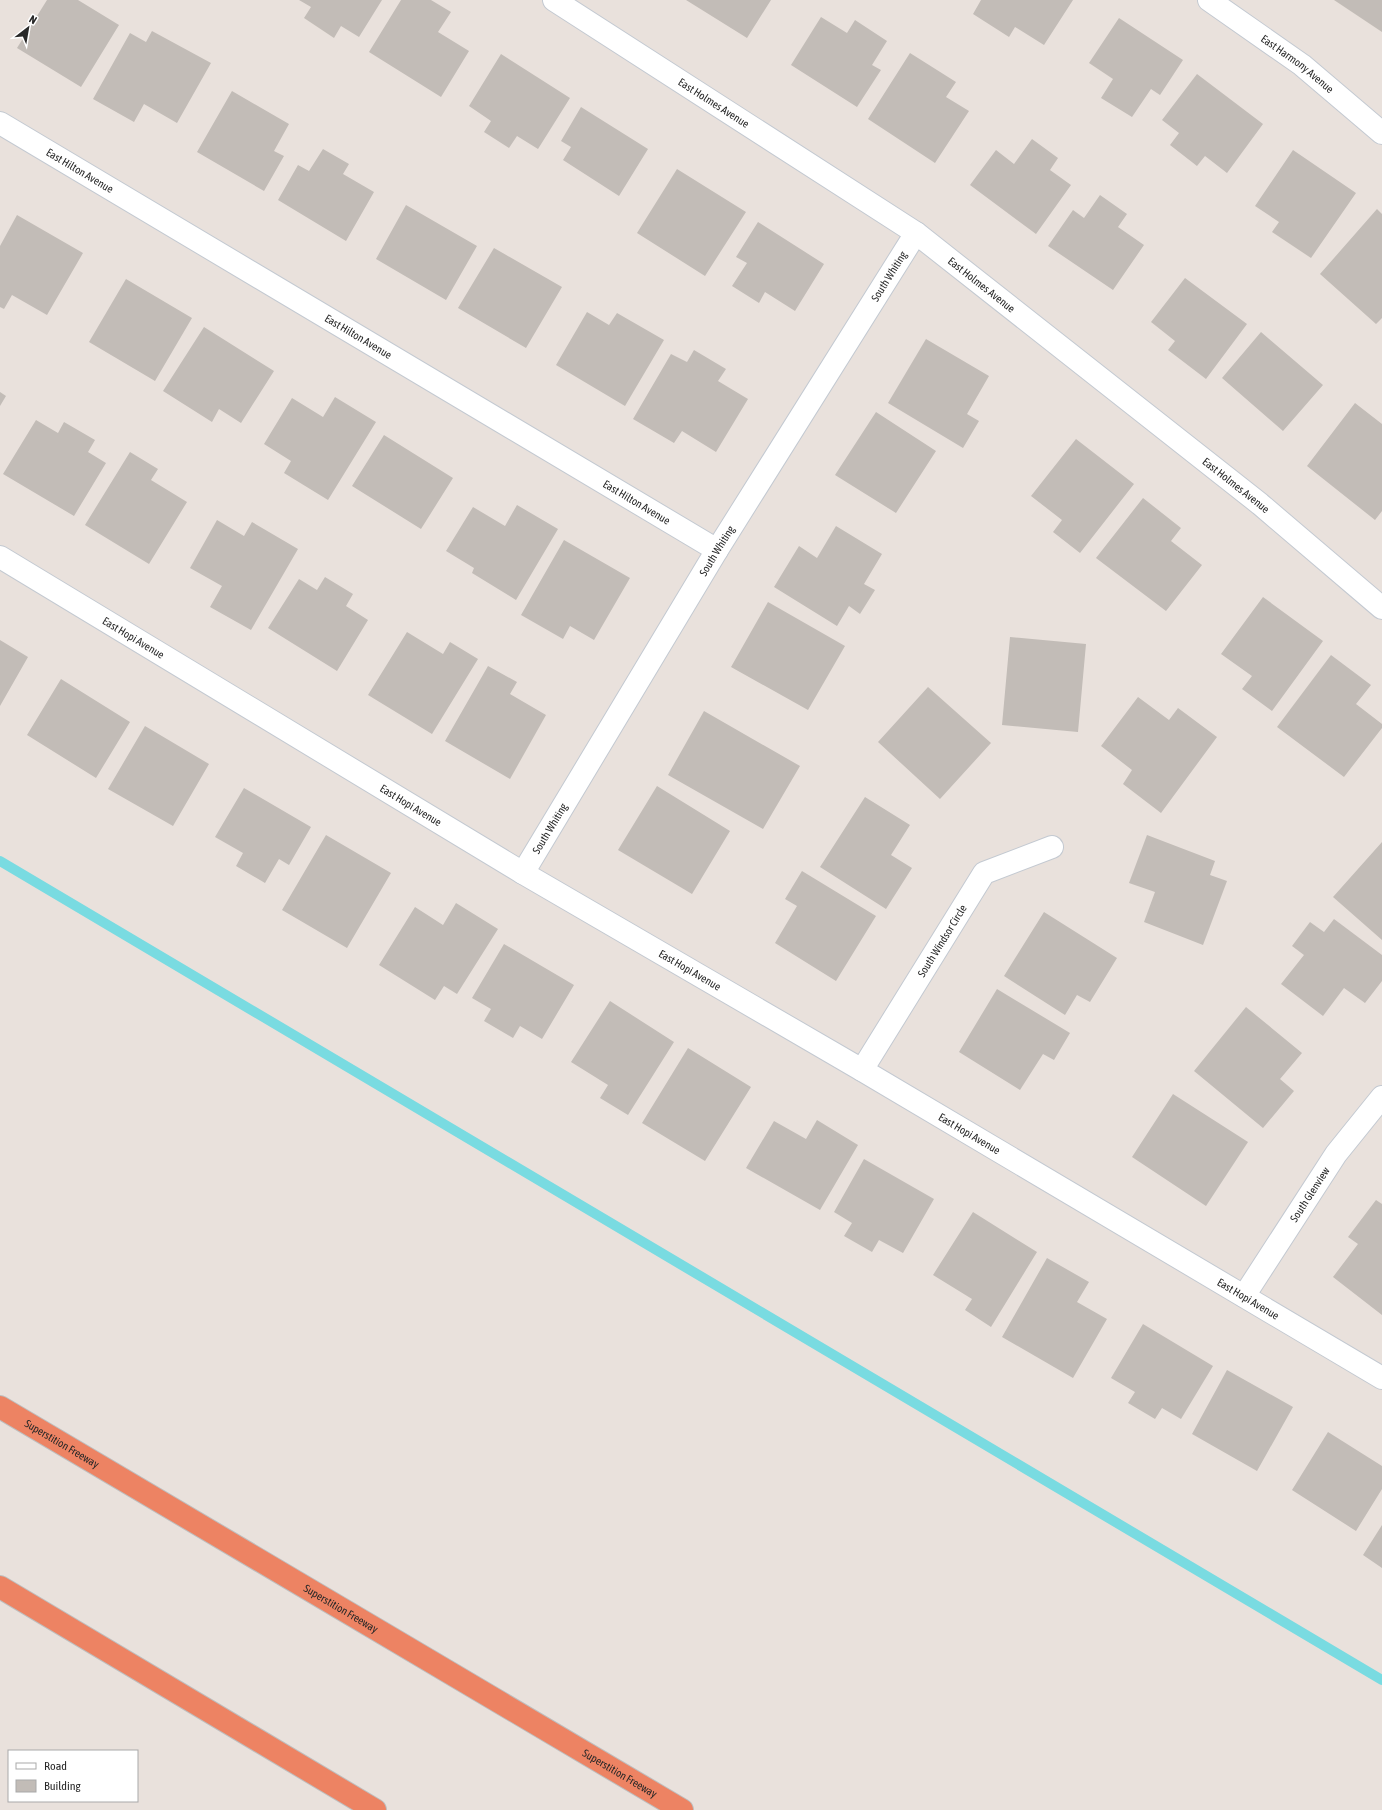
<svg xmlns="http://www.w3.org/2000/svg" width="1382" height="1810" viewBox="0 0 1382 1810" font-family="'Asap Condensed',sans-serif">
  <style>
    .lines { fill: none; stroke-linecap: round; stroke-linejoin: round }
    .stream { stroke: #79dbe1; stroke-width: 10 }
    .building { fill: #c2bcb7 }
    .minor-casing { stroke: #c3c9d1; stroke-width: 24 }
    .motorway-casing { stroke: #bebebe; stroke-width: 24 }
    .minor { stroke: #fff; stroke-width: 22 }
    .motorway { stroke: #ed8363; stroke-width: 22 }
    .labels { text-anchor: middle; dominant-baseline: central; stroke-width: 4; stroke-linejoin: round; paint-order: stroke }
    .street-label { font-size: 11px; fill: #282828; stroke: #fff }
  </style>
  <rect width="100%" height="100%" fill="#e9e1dc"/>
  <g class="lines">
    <path class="stream" d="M0,861L1382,1680"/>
  </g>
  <path class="building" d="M47,0H78L119,25L81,87L17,48Z
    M299,0H382L359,37L341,26L334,38L304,18L311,7Z
    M401,0H431L451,12L438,32L469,51L441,97L369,52Z
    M686,0H771L747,38Z
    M981,0H1073L1044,45L1015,27L1009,37L973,14Z
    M1334,0H1382V32Z
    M821,17L847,33L855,20L887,41L872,65L881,70L857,107L791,65Z
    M1119,18L1183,60L1160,95L1151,89L1132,117L1101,98L1113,79L1089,63Z
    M152,31L211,63L177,123L144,104L134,122L93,99L130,33L146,42Z
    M910,53L956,82L946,97L969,111L935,163L868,119Z
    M501,54L570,98L538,149L517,136L509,148L484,132L491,121L469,106Z
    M1197,74L1263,124L1227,173L1205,156L1197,166L1170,145L1179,133L1162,120Z
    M232,91L289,124L274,151L284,156L264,191L197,152Z
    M581,107L648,149L619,196L563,160L571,147L561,141Z
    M1032,139L1058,158L1050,170L1071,185L1036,234L970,185L996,150L1014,164Z
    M323,149L349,164L343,174L374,192L346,241L278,200L298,165L309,171Z
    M1293,150L1356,193L1311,258L1272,232L1279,222L1255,206Z
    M677,169L746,212L705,276L637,233Z
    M1100,195L1127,214L1118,227L1144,245L1113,290L1048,246L1073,210L1084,218Z
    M406,205L477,246L446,300L376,259Z
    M1377,209L1382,214V318L1376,324L1320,274Z
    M17,215L83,253L47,315L12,295L4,309L0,307V246Z
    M758,222L824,264L795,311L765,292L759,303L732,286L747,263L736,257Z
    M494,248L562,287L526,348L458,308Z
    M1185,278L1247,324L1206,379L1168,350L1175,341L1151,322Z
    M126,279L192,318L155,381L89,342Z
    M587,312L609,325L617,313L664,340L625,406L556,365Z
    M204,327L274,371L241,423L219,409L212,422L163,391Z
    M1261,332L1323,385L1283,431L1222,378Z
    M926,339L989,376L967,414L979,421L963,448L888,403Z
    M694,350L726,369L718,381L748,399L716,452L682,431L674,443L633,419L671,354L687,362Z
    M0,392L6,396L0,406Z
    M335,397L376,422L328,500L284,473L291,461L264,444L292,398L323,417Z
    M1355,403L1382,424V511L1375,520L1307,466Z
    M876,412L936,451L896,513L835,475Z
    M36,420L58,433L64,422L95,440L88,452L106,463L74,516L3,474Z
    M384,435L453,478L421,529L352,486Z
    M1076,439L1134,484L1080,553L1053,532L1062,520L1031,496Z
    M130,452L158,469L151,480L187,502L149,564L85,525Z
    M1143,498L1181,528L1171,541L1202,565L1166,611L1096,558Z
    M517,505L558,529L516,600L472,573L474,568L446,551L473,507L505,526Z
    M217,520L244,536L252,522L298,549L251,630L210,607L222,586L190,568Z
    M836,526L882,554L864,584L875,590L860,614L849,606L837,626L774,587L799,546L817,558Z
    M564,540L630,578L594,640L570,626L563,639L521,615Z
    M325,577L353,594L346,606L368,620L337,671L268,628L299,579L317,590Z
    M1263,597L1323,641L1272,711L1242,689L1252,676L1221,654Z
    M768,602L845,646L808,710L731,667Z
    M407,632L443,654L450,642L478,659L432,734L368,695Z
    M1010,637L1086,644L1078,732L1002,725Z
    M0,640L28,657L0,706Z
    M1331,655L1371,685L1356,704L1382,724V728L1344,777L1277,727Z
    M488,666L517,682L510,694L546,715L510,779L445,741Z
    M61,679L130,722L96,778L27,735Z
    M928,687L991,743L940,799L878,742Z
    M1138,697L1169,720L1178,708L1217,737L1161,813L1123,784L1132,770L1101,746Z
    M704,711L800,766L763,829L668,775Z
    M145,726L209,764L173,826L108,789Z
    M657,786L730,831L692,894L618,850Z
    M244,788L311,827L289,865L279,859L265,883L236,866L243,853L215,837Z
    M865,797L910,825L891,855L912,868L886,909L820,867Z
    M326,835L391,873L347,948L282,910Z
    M1147,835L1215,861L1210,875L1227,881L1203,945L1144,922L1155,892L1129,883Z
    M1382,842V940L1333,897Z
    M802,871L876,916L836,981L775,943L797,906L785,899Z
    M456,903L498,929L457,994L444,986L435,1000L379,965L415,907L443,925Z
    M1044,912L1117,958L1090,1002L1077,995L1065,1015L1004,976Z
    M1334,919L1382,955V981L1365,1003L1344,988L1323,1016L1281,984L1304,955L1292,946L1310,922L1324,932Z
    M504,944L574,985L542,1039L520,1026L513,1038L484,1021L491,1009L472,998Z
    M997,989L1070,1033L1054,1060L1043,1054L1020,1090L959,1052Z
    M610,1001L674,1042L628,1115L600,1098L608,1085L571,1062Z
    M1246,1007L1302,1053L1280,1079L1294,1091L1263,1128L1194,1071Z
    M688,1048L751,1087L705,1161L642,1123Z
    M1173,1094L1248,1142L1206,1206L1132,1157Z
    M817,1120L858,1145L820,1210L746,1168L774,1121L806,1139Z
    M864,1159L934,1199L903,1253L879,1240L872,1252L844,1236L852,1223L834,1212Z
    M1376,1200L1382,1204V1315L1333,1277L1358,1244L1348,1237Z
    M973,1212L1037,1252L991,1327L965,1310L972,1299L933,1275Z
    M1047,1258L1089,1282L1077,1302L1107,1319L1073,1378L1002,1337Z
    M1143,1324L1213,1366L1181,1419L1162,1408L1155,1419L1128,1403L1135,1392L1111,1378Z
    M1227,1370L1293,1407L1257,1471L1192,1434Z
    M1328,1432L1382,1466V1489L1356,1531L1292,1490Z
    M1382,1525V1568L1363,1555Z"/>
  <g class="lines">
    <defs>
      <g id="minor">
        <path id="s1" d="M554,0L916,233L1260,504L1382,608"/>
        <path id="s2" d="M1209,0L1302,65L1382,133"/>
        <path id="s3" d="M0,123L717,550"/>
        <path id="s4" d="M0,557L523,873L862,1070L1382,1378"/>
        <path id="s5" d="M523,873L717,550L916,233"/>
        <path id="s6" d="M862,1070L984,873L1052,847"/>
        <path id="s7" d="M1244,1296L1336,1154L1382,1097"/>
      </g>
      <g id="motorway">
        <path id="s8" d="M0,1407L682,1810"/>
        <path d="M0,1587L375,1810"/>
      </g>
    </defs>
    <use href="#minor" class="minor-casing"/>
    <use href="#motorway" class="motorway-casing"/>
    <use href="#minor" class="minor"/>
    <use href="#motorway" class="motorway"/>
  </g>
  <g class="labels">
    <g class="street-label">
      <text stroke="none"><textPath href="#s2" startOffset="109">East Harmony Avenue</textPath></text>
      <text stroke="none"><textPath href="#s1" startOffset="190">East Holmes Avenue</textPath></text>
      <text stroke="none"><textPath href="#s3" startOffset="93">East Hilton Avenue</textPath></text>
      <text stroke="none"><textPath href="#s5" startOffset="700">South Whiting</textPath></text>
      <text stroke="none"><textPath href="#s1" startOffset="514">East Holmes Avenue</textPath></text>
      <text stroke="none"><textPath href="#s3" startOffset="417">East Hilton Avenue</textPath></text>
      <text stroke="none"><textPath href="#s1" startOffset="838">East Holmes Avenue</textPath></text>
      <text stroke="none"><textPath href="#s3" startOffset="741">East Hilton Avenue</textPath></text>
      <text stroke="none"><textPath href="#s5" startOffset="376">South Whiting</textPath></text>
      <text stroke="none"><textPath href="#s4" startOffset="156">East Hopi Avenue</textPath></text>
      <text stroke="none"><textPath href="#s4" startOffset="480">East Hopi Avenue</textPath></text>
      <text stroke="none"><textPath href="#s5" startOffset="52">South Whiting</textPath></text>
      <text stroke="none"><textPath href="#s6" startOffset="152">South Windsor Circle</textPath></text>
      <text stroke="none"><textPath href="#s4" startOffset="804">East Hopi Avenue</textPath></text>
      <text stroke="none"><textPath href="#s4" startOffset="1128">East Hopi Avenue</textPath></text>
      <text stroke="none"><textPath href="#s7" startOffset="121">South Glenview</textPath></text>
      <text stroke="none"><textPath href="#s4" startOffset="1452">East Hopi Avenue</textPath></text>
      <text stroke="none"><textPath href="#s8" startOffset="72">Superstition Freeway</textPath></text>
      <text stroke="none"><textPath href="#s8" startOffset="396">Superstition Freeway</textPath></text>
      <text stroke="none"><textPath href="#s8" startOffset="720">Superstition Freeway</textPath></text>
    </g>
  </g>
  <rect x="8" y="1750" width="130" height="52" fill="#ffffff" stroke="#a9a9a9"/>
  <rect x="16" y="1763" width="20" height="6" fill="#ffffff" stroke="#a9a9a9"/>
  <text x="44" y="1770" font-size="12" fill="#282828">Road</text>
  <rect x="16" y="1780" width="20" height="12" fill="#c2bcb7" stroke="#a9a9a9"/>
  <text x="44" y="1790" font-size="12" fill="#282828">Building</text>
  <g transform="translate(28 28) rotate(31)" stroke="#ffffff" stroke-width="3" paint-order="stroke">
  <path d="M0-3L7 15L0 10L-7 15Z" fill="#282828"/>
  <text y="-6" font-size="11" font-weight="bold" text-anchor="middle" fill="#282828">N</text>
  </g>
</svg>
